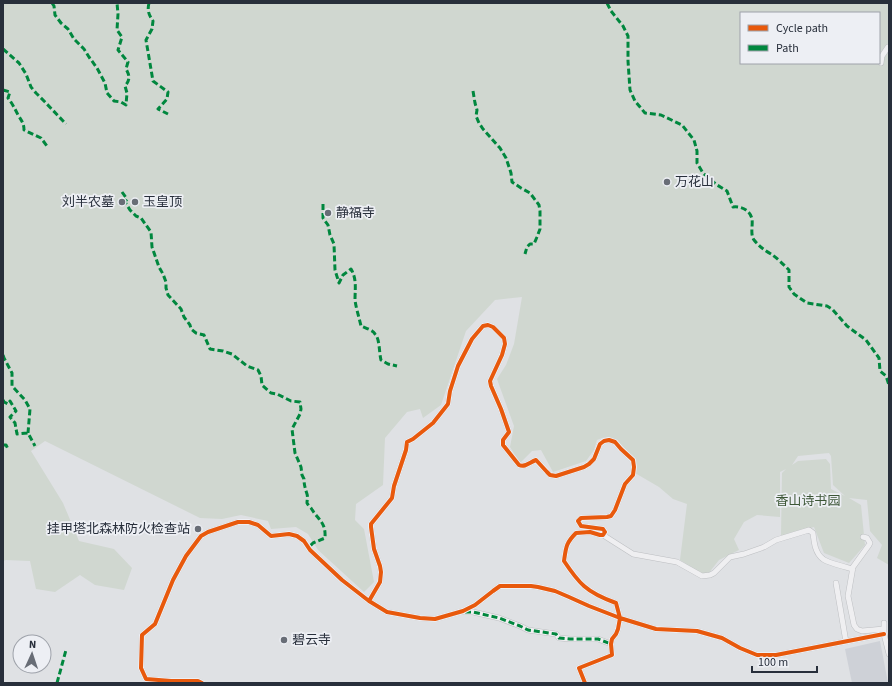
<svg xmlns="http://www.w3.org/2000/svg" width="892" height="686" viewBox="0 0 892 686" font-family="'Source Sans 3','Noto Sans SC',sans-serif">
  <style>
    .built { fill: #ced1d7 }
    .green { fill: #d0d7d0; fill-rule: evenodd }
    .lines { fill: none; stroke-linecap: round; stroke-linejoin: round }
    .street-casing { stroke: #bdbfc2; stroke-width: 6 }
    .street { stroke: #efeff1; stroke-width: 5 }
    .quiet { stroke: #00873e; stroke-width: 3; stroke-dasharray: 6 3; stroke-linecap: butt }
    .cycleway-casing { stroke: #edeff4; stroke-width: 6 }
    .cycleway { stroke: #e8590c; stroke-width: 4 }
    .poi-dot { fill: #686d76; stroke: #edeff4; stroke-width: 1.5 }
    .labels { text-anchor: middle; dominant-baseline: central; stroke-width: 3.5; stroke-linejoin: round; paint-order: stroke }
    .poi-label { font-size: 13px; fill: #282f3b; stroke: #edeff4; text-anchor: start }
    .park-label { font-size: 13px; fill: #3c5636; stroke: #edeff4 }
  </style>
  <rect width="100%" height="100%" fill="#dfe1e4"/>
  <path class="built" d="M880,641L888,683H852L845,649Z"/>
  <path class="green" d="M3,3H889V565L877,558L882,545L870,531L867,500L849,498L861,505L865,545L849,563L824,553L814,527L781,536L782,473L786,469L780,472V517L757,515L744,522L734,539L739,550L719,560L708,574L703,575L680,560L687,504L673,499L659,487L635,473L629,456L617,441L610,437L602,438L597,440L594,450L586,461L553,472L541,450L532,451L520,463L510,447L514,426L497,379L506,365L514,344L522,297L495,300L466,331L441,405L423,418L420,409L407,412L385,438L383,485L356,504L355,520L364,529L374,582L364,592L318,550L308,534L296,527L271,529L268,521L241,515L222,519L200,518L45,441L31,451L63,503L79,541L114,549L132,568L124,590L95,585L80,575L55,592L36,589L30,561L6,560L3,561ZM741,13H879V63H741ZM829,453L831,456L833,485L845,496L831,489L830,464L826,459L798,461L792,465L798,456Z"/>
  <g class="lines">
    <defs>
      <path id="street" d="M881,63L882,56L888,47H889
        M603,535L633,554L677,562L702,576L710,575L714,573L730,557L744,554L764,547L776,540L809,530L813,533C814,542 815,553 823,559C828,563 846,567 853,569
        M863,537L867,538L870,543L869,545L853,567L848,596L854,625L857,629L862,631L884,629
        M836,583L846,642
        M369,601L380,582L381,572L380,566L374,549L371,527V524L392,498L394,486L406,450L407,442L413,439L433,423L448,404L450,391L458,366L472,339L483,326L488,325L493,327L504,338L505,344L502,355L490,381L491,386L501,409L509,432L503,440V445L519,465C525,468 530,462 536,460L547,472L550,475L556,476L584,467L589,464L594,459L600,444L604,441L609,440L615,442L621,449L633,460L634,467L633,475L625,484L615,510L611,516L607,517L581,518L578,521L581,526L603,529L605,532L603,535H600L590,532L576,533C566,543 566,547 564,561C570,570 576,579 584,586C593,594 605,599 616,603L620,618L618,629L616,634L612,639L611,644L612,655L579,668L585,683
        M464,612H473L499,618L520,626L528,630L556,634L559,638L570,639H598L611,644
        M884,623V634L889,654
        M202,683L198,681H171L146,679L141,668L142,635L155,624L173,580L186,556L201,536L208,532L238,522H249L258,525L271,536L289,534L297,536L304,541L310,550L342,580L369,601L387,612L420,618L435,619L463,611L475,605L493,591L500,586H531L538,587L555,591L569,597L589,606L620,618L656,629L697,631L722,638L740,648L757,655H776L884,634"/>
    </defs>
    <use href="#street" class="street-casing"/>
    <use href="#street" class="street"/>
    <path class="quiet" d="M52,3L54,6L55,15L61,23L68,29L74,39L84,49L89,57L97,68L105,83L107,93L114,101L121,102L126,105L127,93L125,86C130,80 130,76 126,69L128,62L118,50L122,37L117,30L118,14L117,3
      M149,3C147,11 149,15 153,21L152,29L146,40L153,81L168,92L167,99L158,109L168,114
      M607,3L611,11L623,26L628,36V61L630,90L635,101L645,113L661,115L682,125L694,140L697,151V163L703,173L717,185L727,191L733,207C741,206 750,210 752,219C753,226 750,234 754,240C759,246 764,250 771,254C777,258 783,264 789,270V287L794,294L807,303L827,306L832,309L847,326L866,340L879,358L880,371L886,376L889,385
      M3,49L19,63L26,74L31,87L36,93L45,102L66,124
      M3,90L10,92L8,98C12,103 15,109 18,115C21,120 24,123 24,130L41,138L47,146
      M473,91L475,103L477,110L476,116L479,123L483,129L500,148L506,158L511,173L512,182L521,188L530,193L539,205L540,211V229L537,237L534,244H530L527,247L525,254
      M122,192L127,199L125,202L130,210L136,216L141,218L151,232L152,247L159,267L163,274L166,282V288L168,295L181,309L184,317L190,325L191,329L196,333L204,335L210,349L223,351L232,354L247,366L258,370L261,376L262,385L271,393L277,394L291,401L300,402L301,409L300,414L292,429L295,453L301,467L302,475L304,479C304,484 305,488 307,494C308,497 307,500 307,503C308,505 310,507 311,508C319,521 326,522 325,538L313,543L309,547
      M323,204V218L328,225L330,235L334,244L335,270L339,283L343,275L351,269C357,279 355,289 355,300C356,308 359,317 361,326C365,328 373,330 375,334C380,339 379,353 381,360L388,364L397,366
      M3,355L4,358L12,373V386L25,400L30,409L28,433
      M3,400L4,402L8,404L10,401L16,411L10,417L15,423L17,434L28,433L35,446
      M3,445H6L8,449
      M465,612H473L499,618L520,626L528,630L556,634L559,638L570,639H598L611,644
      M57,683L66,650"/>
    <defs>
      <path id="cycleway" d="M369,601L380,582L381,572L380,566L374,549L371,527V524L392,498L394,486L406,450L407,442L413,439L433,423L448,404L450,391L458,366L472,339L483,326L488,325L493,327L504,338L505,344L502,355L490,381L491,386L501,409L509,432L503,440V445L519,465C525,468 530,462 536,460L547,472L550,475L556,476L584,467L589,464L594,459L600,444L604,441L609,440L615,442L621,449L633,460L634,467L633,475L625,484L615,510L611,516L607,517L581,518L578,521L581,526L603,529L605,532L603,535H600L590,532L576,533C566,543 566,547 564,561C570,570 576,579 584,586C593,594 605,599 616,603L620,618L618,629L616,634L612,639L611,644L612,655L579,668L585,683
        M202,683L198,681H171L146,679L141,668L142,635L155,624L173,580L186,556L201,536L208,532L238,522H249L258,525L271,536L289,534L297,536L304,541L310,550L342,580L369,601L387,612L420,618L435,619L463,611L475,605L493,591L500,586H531L538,587L555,591L569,597L589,606L620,618L656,629L697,631L722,638L740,648L757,655H776L884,634"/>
    </defs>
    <use href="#cycleway" class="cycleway-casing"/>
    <use href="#cycleway" class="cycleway"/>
  </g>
  <g class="poi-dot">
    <circle cx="667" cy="182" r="4"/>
    <circle cx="122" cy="202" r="4"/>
    <circle cx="135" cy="202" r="4"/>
    <circle cx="328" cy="213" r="4"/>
    <circle cx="198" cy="529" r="4"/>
    <circle cx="284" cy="640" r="4"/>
  </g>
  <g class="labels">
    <g class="poi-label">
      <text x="675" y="182">万花山</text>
      <text x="114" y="202" text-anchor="end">刘半农墓</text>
      <text x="143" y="202">玉皇顶</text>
      <text x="336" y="213">静福寺</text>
      <text x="190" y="529" text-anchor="end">挂甲塔北森林防火检查站</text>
      <text x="292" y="640">碧云寺</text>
    </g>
    <g class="park-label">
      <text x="808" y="501">香山诗书园</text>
    </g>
  </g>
  <rect width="892" height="686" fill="none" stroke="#282f3b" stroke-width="8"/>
  <rect x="740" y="12" width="140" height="52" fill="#edeff4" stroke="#9ea2aa"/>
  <rect x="748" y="25" width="20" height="6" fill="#e8590c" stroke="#9ea2aa"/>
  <text x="776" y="32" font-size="12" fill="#282f3b">Cycle path</text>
  <rect x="748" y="45" width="20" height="6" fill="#00873e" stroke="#9ea2aa"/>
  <text x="776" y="52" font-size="12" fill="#282f3b">Path</text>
  <g transform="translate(32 654) rotate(3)"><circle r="19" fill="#edeff4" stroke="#9ea2aa"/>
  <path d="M0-3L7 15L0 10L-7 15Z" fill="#686d76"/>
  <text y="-6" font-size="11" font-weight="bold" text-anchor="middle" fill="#282f3b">N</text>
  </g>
  <path d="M752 666v6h65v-6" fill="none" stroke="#282f3b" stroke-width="2"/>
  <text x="758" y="666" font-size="12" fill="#282f3b" stroke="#edeff4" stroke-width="3" paint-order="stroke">100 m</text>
</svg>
